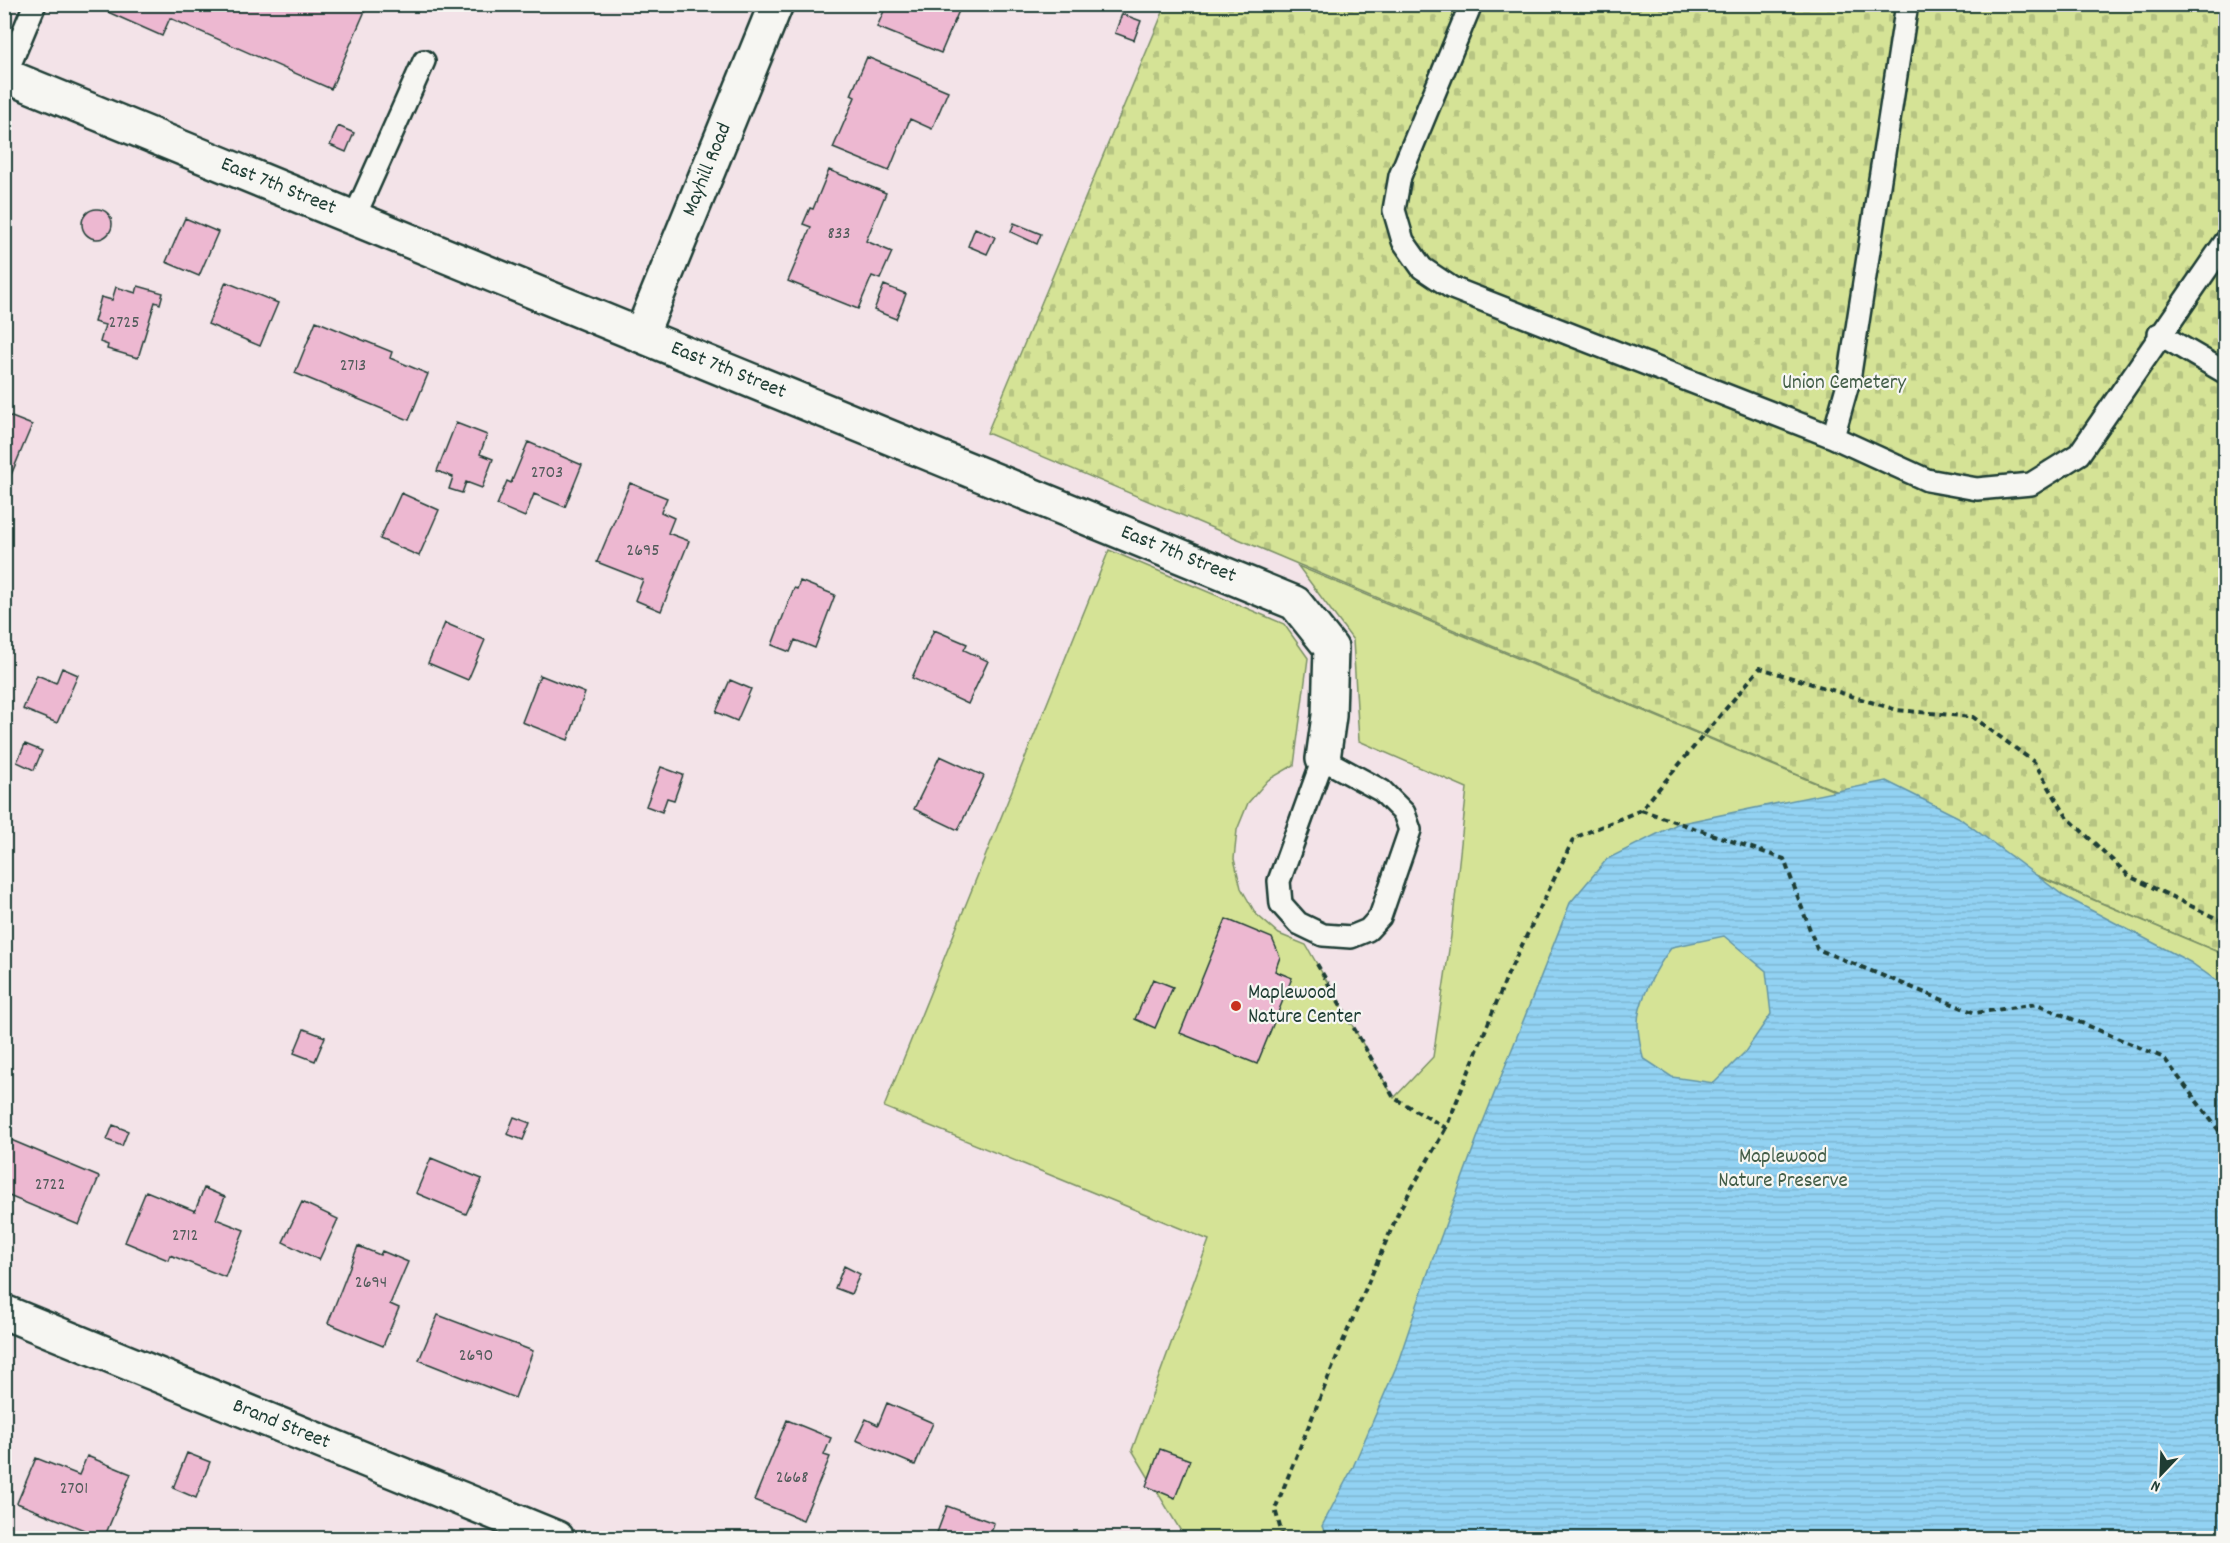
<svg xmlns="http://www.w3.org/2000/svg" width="2230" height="1543" viewBox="0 0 2230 1543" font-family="Dekko,sans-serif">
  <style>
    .cemetery { fill: url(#cemetery-stones); stroke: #7a9065; stroke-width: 1.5 }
    .park { fill: #d5e396; stroke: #7a9065; stroke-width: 1.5 }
    .water { fill: url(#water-rules); stroke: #6496a7; stroke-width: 1.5; fill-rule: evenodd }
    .building { fill: #edb8d1; stroke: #1f3d34; stroke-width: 1.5 }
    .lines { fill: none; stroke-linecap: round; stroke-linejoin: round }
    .service-casing { stroke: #1f3d34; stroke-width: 26 }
    .minor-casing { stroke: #1f3d34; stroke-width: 38 }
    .path { stroke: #1f3d34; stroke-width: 4; stroke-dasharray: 6 4.5; stroke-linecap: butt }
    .service { stroke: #f6f6f2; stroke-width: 21 }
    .minor { stroke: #f6f6f2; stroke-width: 33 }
    .poi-dot { fill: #c8321e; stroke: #f6f6f2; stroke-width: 2 }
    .labels { text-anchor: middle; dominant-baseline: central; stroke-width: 4.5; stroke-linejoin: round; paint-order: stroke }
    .number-label { font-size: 18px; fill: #525c5b }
    .street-label { font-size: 21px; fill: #1f3d34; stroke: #f6f6f2 }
    .park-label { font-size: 21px; fill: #435e48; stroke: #f6f6f2 }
    .poi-label { font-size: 21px; fill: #1f3d34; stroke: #f6f6f2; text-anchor: start }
  </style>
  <defs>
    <pattern id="cemetery-stones" width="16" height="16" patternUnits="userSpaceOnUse" patternTransform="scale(1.5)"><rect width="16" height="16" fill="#d5e396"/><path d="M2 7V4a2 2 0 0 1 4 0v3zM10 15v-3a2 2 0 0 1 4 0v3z" fill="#b6c482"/></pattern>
    <pattern id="water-rules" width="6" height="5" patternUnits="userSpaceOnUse" patternTransform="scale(1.5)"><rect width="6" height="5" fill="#92d2f3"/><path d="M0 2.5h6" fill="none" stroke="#7db5d1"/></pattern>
  </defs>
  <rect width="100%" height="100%" fill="#f3e3e8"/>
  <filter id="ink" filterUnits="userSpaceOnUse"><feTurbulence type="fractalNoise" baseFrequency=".0167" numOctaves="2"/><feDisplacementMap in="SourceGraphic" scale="12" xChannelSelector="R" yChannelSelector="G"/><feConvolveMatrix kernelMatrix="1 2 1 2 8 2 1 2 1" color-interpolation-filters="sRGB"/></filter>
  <g filter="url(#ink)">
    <path class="cemetery" d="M1166,5H2225V955L987,433Z"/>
    <path class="park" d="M1109,550L1284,624L1308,658L1294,765L1268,780L1248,803L1237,830L1234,859L1241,888L1256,914L1279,934L1306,945L1394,1098L1433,1057L1451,936L1467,788L1359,741L1353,640L1298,566L2225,955V1538H1185L1132,1450L1209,1240L884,1107Z"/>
    <path class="water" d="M1886,781L1958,817L2064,896L2190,962L2225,987V1538H1327L1322,1526L1353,1467L1397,1365L1432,1261L1483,1122L1570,903L1607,859L1677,824ZM1724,936L1766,971L1771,1014L1745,1052L1714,1083L1672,1077L1643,1058C1641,1047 1638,1036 1638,1025C1637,1003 1658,964 1672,947Z"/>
    <path class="building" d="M368,4L331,89L170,18L162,36L92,5Z
      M887,4H959L961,6L941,53L877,27Z
      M1122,14L1141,21L1134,40L1115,33Z
      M867,57L948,91L932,129L910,119L889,171L833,148L855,97L851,95Z
      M338,126L354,133L346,152L330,145Z
      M829,170L886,193L866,241L892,252L880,279L872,276L858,309L788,281L811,227L803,224L810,208L813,209Z
      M82 224a15 15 0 1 1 30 0a15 15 0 1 1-30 0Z
      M185,218L218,232L199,276L166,262Z
      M1014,223L1041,234L1037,244L1011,232Z
      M975,228L995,237L987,254L968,246Z
      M226,282L278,303L260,346L208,324Z
      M884,285L906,294L896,319L874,310Z
      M138,286L163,293L160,304L155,302L138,358L107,349L108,345L100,342L105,325L94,322L101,297L112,300L116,287L136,293Z
      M316,321L392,352L390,358L428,374L409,420L295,373Z
      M4,414L32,425L8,482L4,481Z
      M456,423L487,435L480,454L493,459L482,488L466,482L462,493L449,489L453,477L437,471Z
      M528,442L582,465L565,507L534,494L525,517L497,505L507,481L511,483Z
      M630,483L667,498L661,512L674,518L668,533L689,541L661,611L635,600L643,580L597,562Z
      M401,493L439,510L419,556L380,539Z
      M800,581L835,595L815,648L795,640L790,652L772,645L794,588L797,589Z
      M445,623L485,640L468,680L428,663Z
      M934,630L967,644L964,650L988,661L968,704L912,678Z
      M62,668L78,675L57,723L23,709L37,675L56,683Z
      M540,675L585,693L568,740L522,722Z
      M730,680L751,689L737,721L716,712Z
      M25,744L42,751L34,770L17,762Z
      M940,756L984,776L958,830L914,809Z
      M661,767L683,775L674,800L667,798L662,812L646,806Z
      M1226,919L1272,938L1280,957L1275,971L1292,978L1257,1064L1180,1033Z
      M1153,979L1173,987L1155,1028L1135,1019Z
      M304,1029L325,1037L315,1061L294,1053Z
      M514,1117L530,1123L523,1140L507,1134Z
      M113,1125L128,1131L122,1146L107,1140Z
      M4,1137L99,1177L79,1225L4,1194Z
      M431,1158L482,1179L466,1214L416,1193Z
      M204,1188L225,1197L216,1219L244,1230L225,1277L170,1255L168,1260L125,1242L146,1191L195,1211Z
      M302,1202L338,1219L319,1260L283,1242Z
      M358,1246L380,1255L382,1251L408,1262L390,1304L399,1308L383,1346L328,1323Z
      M844,1266L860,1274L851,1294L835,1288Z
      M438,1315L533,1351L515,1398L419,1360Z
      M887,1403L933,1423L915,1465L856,1440L866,1419L878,1425Z
      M787,1420L831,1438L824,1455L830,1457L803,1520L754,1500Z
      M1160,1449L1190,1460L1175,1498L1146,1486Z
      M187,1453L210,1462L196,1498L173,1488Z
      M87,1456L131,1474L104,1538L17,1503L36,1458L79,1475Z
      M947,1506L994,1523L991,1533L1008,1538H935Z"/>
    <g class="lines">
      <defs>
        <path id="service" d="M1471,4L1400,176L1394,210L1403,241L1422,268L1452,288L1833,437L1927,480L1977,489L2031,484L2079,454L2226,241
          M5,76L35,4
          M354,218L424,61
          M2159,334L2226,373
          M1833,437L1849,380L1907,4
          M1323,759L1382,791L1404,813L1410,830L1380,917L1368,930L1351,937L1323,935L1298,923L1281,904L1279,881Z"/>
        <path id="minor" d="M4,75L1295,603L1331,648L1329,716L1323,759
          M641,335L776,4
          M4,1312L557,1538"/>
      </defs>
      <use href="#service" class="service-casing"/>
      <use href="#minor" class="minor-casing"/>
      <path class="path" d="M1641,810L1784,859L1817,949L1975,1013L2037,1004L2164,1058L2226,1140
        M1317,964L1394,1098L1446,1128L1508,974L1574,838L1641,810L1760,668L1897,710L1973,717L2034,762L2067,817L2129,876L2226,923
        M1283,1538L1275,1509L1344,1339L1400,1209L1446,1128"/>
      <use href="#service" class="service"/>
      <use href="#minor" class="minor"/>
    </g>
  </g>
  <circle class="poi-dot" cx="1236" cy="1006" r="6"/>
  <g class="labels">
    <g class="number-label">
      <text x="839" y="234">833</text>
      <text x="124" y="323">2725</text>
      <text x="353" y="366">2713</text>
      <text x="547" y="473">2703</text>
      <text x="643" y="551">2695</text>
      <text x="50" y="1185">2722</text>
      <text x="185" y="1236">2712</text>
      <text x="371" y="1283">2694</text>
      <text x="476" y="1356">2690</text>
      <text x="792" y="1478">2668</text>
      <text x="74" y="1489">2701</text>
    </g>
    <g class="street-label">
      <text transform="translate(708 170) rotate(-68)">Mayhill Road</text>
      <text transform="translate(278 187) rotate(22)">East 7th Street</text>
      <text transform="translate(728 371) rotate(22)">East 7th Street</text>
      <text transform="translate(1178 555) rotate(22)">East 7th Street</text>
      <text transform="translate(281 1425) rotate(22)">Brand Street</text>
    </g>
    <g class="park-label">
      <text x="1844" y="384">Union Cemetery</text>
      <text x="1783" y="1158">Maplewood<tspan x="1783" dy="24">Nature Preserve</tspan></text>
    </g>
    <g class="poi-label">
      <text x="1248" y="994">Maplewood<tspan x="1248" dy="24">Nature Center</tspan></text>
    </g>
  </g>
  <rect width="2230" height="1543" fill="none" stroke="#f6f6f2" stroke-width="24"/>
  <rect x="12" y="12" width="2206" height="1519" fill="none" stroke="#1f3d34" stroke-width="2" filter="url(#ink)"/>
  <g transform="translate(2161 1474) rotate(203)" stroke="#f6f6f2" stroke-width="4.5" paint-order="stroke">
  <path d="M0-4.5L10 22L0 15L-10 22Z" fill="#1f3d34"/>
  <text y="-9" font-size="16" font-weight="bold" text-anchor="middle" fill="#1f3d34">N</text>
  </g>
</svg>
